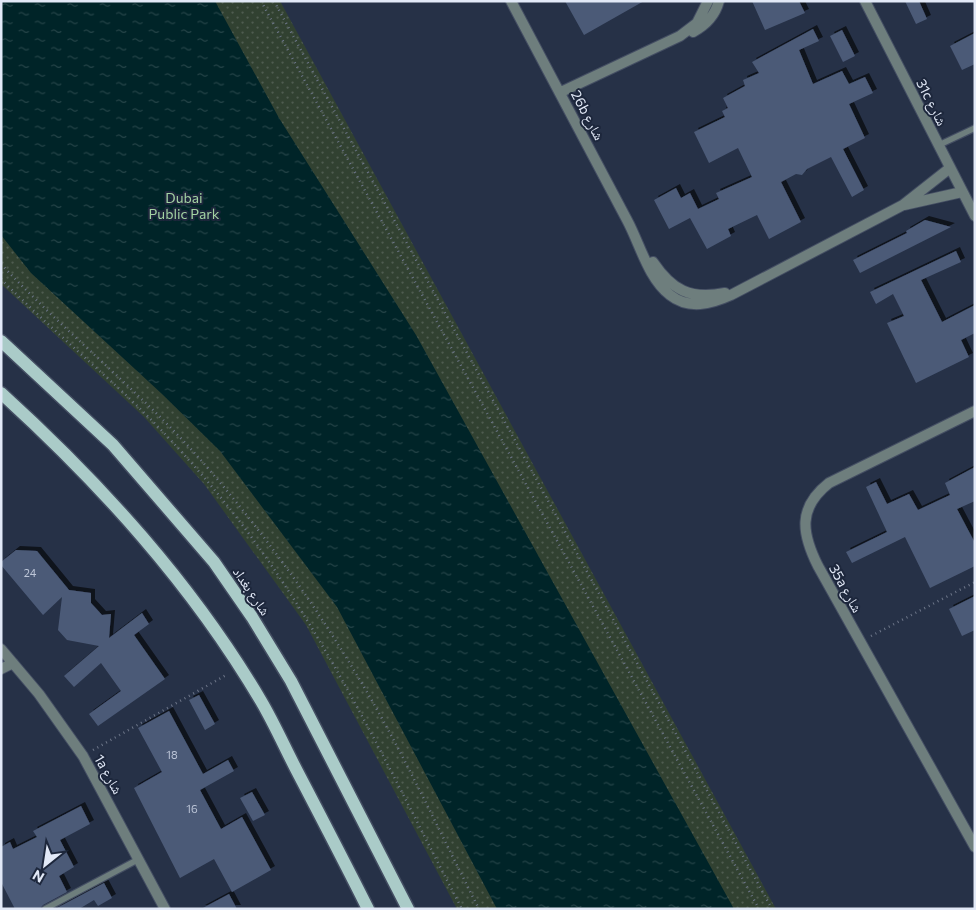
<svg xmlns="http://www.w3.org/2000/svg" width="976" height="910" viewBox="0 0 976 910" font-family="Commissioner,'Noto Naskh Arabic',sans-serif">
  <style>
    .park { fill: url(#park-dots) }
    .water { fill: url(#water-ripples) }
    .building { fill: #4b5a77; filter: url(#shadow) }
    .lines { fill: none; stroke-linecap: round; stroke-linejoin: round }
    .lane-casing { stroke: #444e63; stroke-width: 8 }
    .street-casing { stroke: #444e63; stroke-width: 12 }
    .primary-casing { stroke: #444e63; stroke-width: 15 }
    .path { stroke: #6d7689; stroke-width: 2.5; stroke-dasharray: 1 4; stroke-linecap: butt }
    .lane { stroke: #6e7e7d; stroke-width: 5.5 }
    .street { stroke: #6e7e7d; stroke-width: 10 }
    .primary { stroke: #aacbc8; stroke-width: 12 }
    .labels { text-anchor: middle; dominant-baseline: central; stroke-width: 4; stroke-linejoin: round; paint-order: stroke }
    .number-label { font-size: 11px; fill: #bcc5d7 }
    .street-label { font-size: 14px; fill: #e2e9f7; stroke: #1d273c }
    .park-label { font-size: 14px; fill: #a3d2a3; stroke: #1d273c }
  </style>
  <defs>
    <pattern id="park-dots" width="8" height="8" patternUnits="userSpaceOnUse" patternTransform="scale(1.25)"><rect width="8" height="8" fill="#314131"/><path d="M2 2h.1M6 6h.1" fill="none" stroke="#4f5c50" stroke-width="1.8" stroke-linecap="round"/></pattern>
    <pattern id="water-ripples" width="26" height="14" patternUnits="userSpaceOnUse" patternTransform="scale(1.25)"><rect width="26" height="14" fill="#002428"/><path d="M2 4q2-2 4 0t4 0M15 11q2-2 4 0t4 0" fill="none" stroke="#254448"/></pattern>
    <filter id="shadow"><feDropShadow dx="4" dy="-4" stdDeviation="0" flood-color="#0009"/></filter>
  </defs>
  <rect width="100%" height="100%" fill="#263147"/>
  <path class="park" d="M1,1H280L776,909H457L306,625L204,484L144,417L1,284Z"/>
  <path class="water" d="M1,1H215L279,118L416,335L734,909H497L337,607L220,451L162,394L31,273L1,235Z"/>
  <path class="building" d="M565,1H644L584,35Z
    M752,1H799L805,13L765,30Z
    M905,1H919L927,19L916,24Z
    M813,29L819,41L799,50L813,84L842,71L849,84L865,77L873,93L849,104L865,138L843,149L864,190L852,197L831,157L807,169L802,175L796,174L781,182L801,222L769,239L757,215L728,229L731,236L707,249L690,218L669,229L654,200L676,188L681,198L690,193L698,209L719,199L716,193L752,177L738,148L709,163L694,132L725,117L722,111L728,108L723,98L745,86L743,80L759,73L752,62Z
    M842,30L855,56L843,62L830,36Z
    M975,33V64L962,70L950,46Z
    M925,220L951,227L860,273L853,260L907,233L906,231Z
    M956,251L961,262L921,280L942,322L975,305V333L961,340L969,357L916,383L887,323L904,316L893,294L876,304L870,292Z
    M975,467V501L957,509L975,543V566L930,588L905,537L852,563L846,552L887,532L866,487L876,482L887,504L909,494L918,510L950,495L945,483Z
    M16,550L37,551L69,590L91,593V603L102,615L111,614L109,638L142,613L149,624L134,635L165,679L98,726L89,714L121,691L101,663L74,687L64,676L99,646L67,640L58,630L62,597L43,615L1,565V562Z
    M975,596V630L962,636L949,609Z
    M199,695L215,724L205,730L189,700Z
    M169,711L203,774L228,760L234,771L200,790L221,829L242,817L271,870L232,892L214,859L180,878L134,788L162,772L138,728Z
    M252,792L265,815L253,821L240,798Z
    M81,806L90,824L60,840L74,867L59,876L67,892L43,905L40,909H15L1,882V847L10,842L13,849L37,837L33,831Z
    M104,883L112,898L98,906L94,900L79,909H55Z
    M229,894L237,909H201Z"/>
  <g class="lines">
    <defs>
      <path id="lane" d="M939,145L975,128
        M45,909L139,859"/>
      <path id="street" d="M511,1C550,74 589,147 627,220C640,244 648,278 670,295C689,310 711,304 731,295L903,205L950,168
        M865,1L975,216
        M693,32C706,25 715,16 719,1
        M561,92L680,36L697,23L708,1
        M904,205L962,192
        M653,262C672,290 690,300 725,293
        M975,411L829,483C797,508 802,534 818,566L975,847
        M1,649L39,694L83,756L165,909
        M1,669L13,663"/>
      <path id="primary" d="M1,341L113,445L214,562L252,617L291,681L408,909
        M1,393C101,484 192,584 261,701C274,723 285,748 297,771C321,817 345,863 368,909"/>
    </defs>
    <use href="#lane" class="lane-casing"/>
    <use href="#street" class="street-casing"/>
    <use href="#primary" class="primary-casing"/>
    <path class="path" d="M261,1L759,909
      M274,1L772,909
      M1,264C69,337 148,397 212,473C264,534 311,599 352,667C399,743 438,829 479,909
      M1,279C35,313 70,344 105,376C147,413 187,456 222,499C322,622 389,770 462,909
      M871,636L975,582
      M93,750L228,674"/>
    <use href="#lane" class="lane"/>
    <use href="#street" class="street"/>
    <use href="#primary" class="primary"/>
  </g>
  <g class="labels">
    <g class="number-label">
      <text x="30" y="572">24</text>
      <text x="172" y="754">18</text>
      <text x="192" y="808">16</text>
    </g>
    <g class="street-label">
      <text transform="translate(932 102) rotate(63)">31c شارع</text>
      <text transform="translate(588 115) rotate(62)">26b شارع</text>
      <text transform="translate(846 588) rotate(61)">35a شارع</text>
      <text transform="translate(252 591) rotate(56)">شارع بغداد</text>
      <text transform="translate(109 774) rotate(61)">1a شارع</text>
    </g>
    <g class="park-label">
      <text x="184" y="197">Dubai<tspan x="184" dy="16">Public Park</tspan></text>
    </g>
  </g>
  <rect width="976" height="910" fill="none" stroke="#e2e9f7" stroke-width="5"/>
  <g transform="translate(45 865) rotate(210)" stroke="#1d273c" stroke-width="4" paint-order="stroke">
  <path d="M0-4L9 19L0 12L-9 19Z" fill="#e2e9f7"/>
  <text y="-8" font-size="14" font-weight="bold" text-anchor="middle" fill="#e2e9f7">N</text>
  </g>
</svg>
